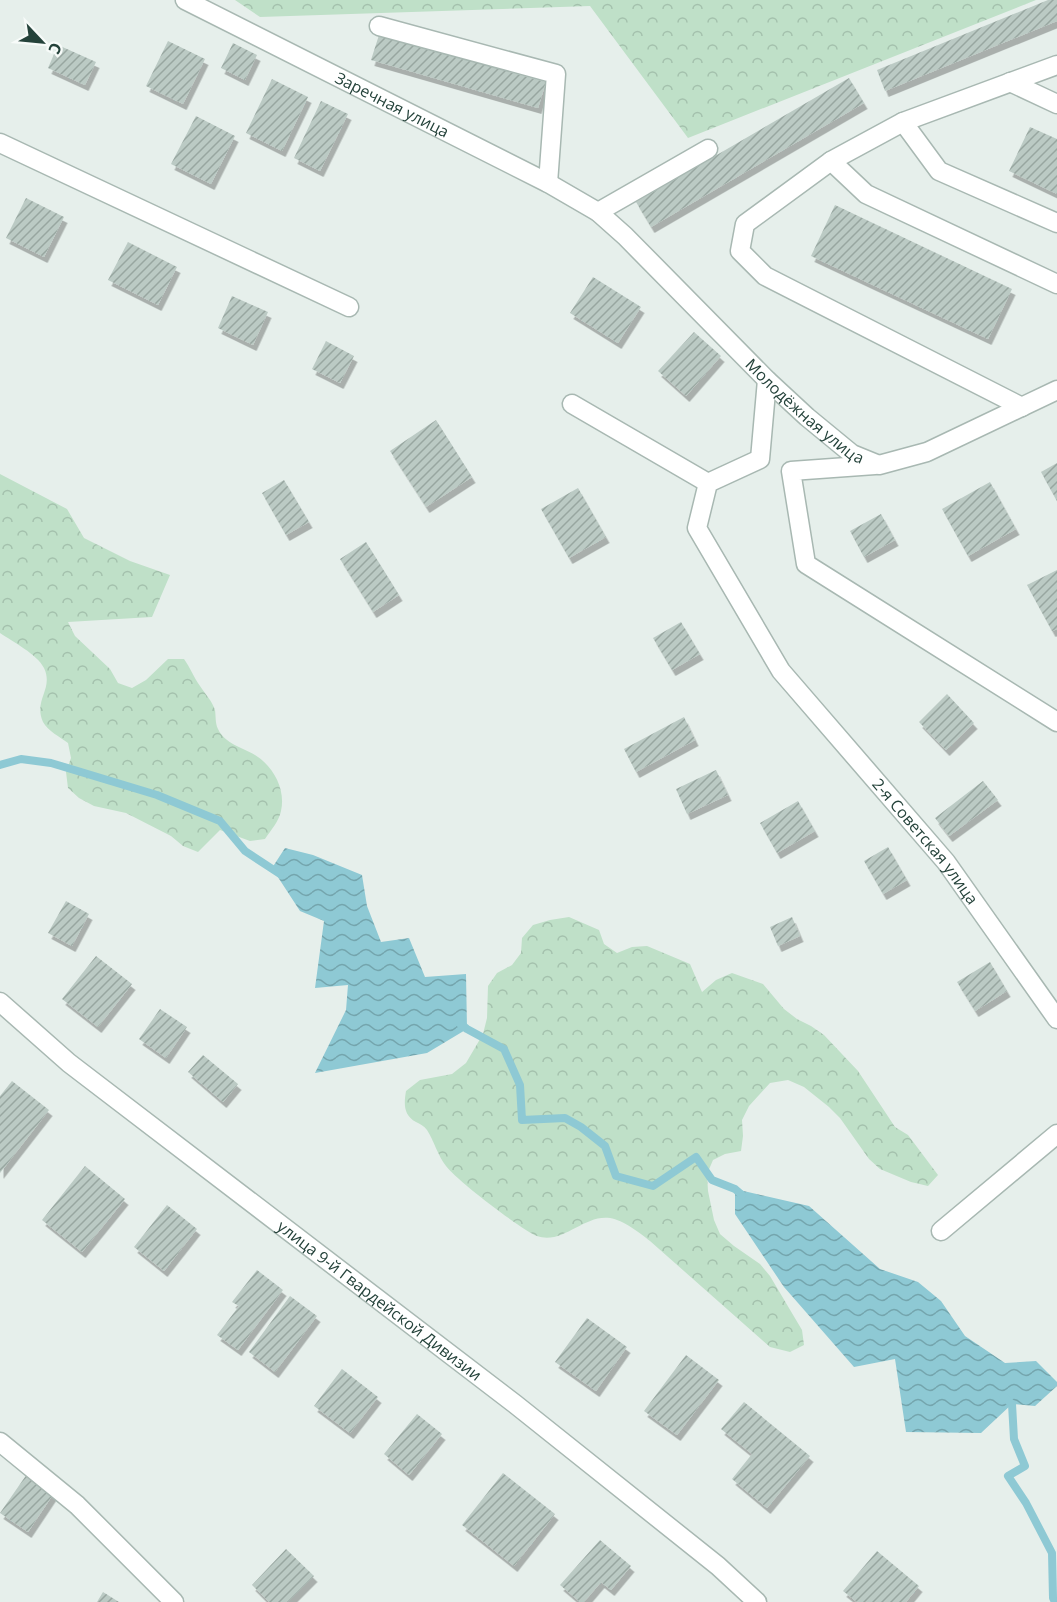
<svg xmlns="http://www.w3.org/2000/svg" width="1057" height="1602" viewBox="0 0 1057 1602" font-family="'Open Sans',sans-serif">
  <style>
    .forest { fill: url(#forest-crowns) }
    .water { fill: url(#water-waves) }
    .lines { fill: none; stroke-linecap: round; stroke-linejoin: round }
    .stream { stroke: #8ec9d4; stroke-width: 8 }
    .building { fill: url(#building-hatch); filter: url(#shadow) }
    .minor-casing { stroke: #a8b8b2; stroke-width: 21 }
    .minor { stroke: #fff; stroke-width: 18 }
    .labels { text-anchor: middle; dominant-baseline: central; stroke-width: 4.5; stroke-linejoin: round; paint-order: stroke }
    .street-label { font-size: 16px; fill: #24423a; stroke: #f7fbf9 }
  </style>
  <defs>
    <pattern id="forest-crowns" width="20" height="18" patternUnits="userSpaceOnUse" patternTransform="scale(1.5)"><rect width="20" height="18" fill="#bfe0c8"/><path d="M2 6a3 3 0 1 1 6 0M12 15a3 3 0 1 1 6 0" fill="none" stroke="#a4c1ad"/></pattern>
    <pattern id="water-waves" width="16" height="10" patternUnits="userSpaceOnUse" patternTransform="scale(1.5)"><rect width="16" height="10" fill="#8ec9d4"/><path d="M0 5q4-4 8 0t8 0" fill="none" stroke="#74a5ad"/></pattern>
    <pattern id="building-hatch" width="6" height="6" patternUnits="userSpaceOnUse" patternTransform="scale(1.5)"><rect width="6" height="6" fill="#bbcac4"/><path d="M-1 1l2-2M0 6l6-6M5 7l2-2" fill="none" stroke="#98a6a0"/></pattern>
    <filter id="shadow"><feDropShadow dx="3.5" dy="6" stdDeviation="0" flood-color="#0004"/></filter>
  </defs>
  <rect width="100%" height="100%" fill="#e6efeb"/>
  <path class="forest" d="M235,0H1036L688,138L590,6L260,17Z
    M0,474L67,509L84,538L130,561L170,575L152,617L68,622L75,636L110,669L118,683L132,688L146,680L168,659H184C190,667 194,678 200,686C206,695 212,701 215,710C216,716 215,723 218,729C225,744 242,747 255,755C273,766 286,789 281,811C279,821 271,830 265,839L250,841L220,830L198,852L183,846L171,836L126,813L94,806L79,798L68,788L66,772L71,758L68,743C60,737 48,731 43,722C33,700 54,689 44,668C37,654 13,642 0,633Z
    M569,917L599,930L604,944L617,953L632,947L647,946L690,964L702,992L716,980L732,973L763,984L784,1009L797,1019L811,1026L824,1035L858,1071L895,1127L908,1135L938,1175L928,1186L911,1182L880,1169L869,1159L840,1118L829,1107L804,1087L788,1080L770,1083L749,1106L742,1120L743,1136L741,1151L725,1154L713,1160L707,1174L708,1191L714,1220L720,1234L734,1246L760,1264L770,1276L802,1330L804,1345L790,1352L770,1347L650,1241C640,1233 623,1220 610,1218C584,1214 563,1245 537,1236C523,1231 455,1179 446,1166C438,1156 434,1141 427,1130C424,1126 420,1124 416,1122C403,1115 404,1103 406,1091L420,1080L452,1074L466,1063L483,1034L487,1018L488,986L497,973L512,965L521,953L522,938L533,925L550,920Z"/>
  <path class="water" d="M285,848L313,855L362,875L367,906L381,942L409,938L425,977L466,974L467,1029L427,1053L315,1073L346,1010L348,985L315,988L324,921L300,911L272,868Z
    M735,1189L809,1206L880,1269L918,1282L941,1301L965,1336L1005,1363L1036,1361L1057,1382V1386L1035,1406L1012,1404L981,1433L906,1432L895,1359L854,1367L784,1287L735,1214Z"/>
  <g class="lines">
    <path class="stream" d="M0,765L21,759L51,763L157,795L220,821L245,851L280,874
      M458,1022L467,1029L504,1049L520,1085L522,1120L565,1118L581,1127L605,1146L616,1176L653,1186L696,1157L712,1180L735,1189L742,1195
      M1004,1397L1012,1404L1014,1439L1025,1466L1008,1476L1026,1503L1052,1553L1053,1598L1055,1602"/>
  </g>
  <path class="building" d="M1048,0H1057V21L885,91L877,70Z
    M379,35L546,82L538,108L371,60Z
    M168,41L205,59L183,104L146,86Z
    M233,43L257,55L245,80L221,68Z
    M58,45L96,62L85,85L48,68Z
    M849,78L864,103L651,227L636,202Z
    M272,79L308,97L282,151L246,133Z
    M321,101L348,114L320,171L294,158Z
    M196,116L235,136L211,184L171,164Z
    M1030,127L1057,139V194L1009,171Z
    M26,198L64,217L44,257L6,238Z
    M835,205L1012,289L988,339L811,256Z
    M128,242L177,267L158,305L108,280Z
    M593,277L641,307L618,343L570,313Z
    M232,296L268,312L253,345L218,328Z
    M694,332L721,356L686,396L658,371Z
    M326,341L354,356L340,383L312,369Z
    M436,420L472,477L426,507L390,451Z
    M1057,463V501L1041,472Z
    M284,480L309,522L286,535L262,493Z
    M990,482L1016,529L968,556L942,509Z
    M578,488L606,537L569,558L541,509Z
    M881,514L895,540L864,557L850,531Z
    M366,542L399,595L373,612L340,559Z
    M1057,570V629L1052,631L1027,585Z
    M681,622L700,654L672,670L653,638Z
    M947,694L974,723L946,750L919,722Z
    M684,717L695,740L636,772L624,749Z
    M716,770L728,795L687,814L676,789Z
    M983,781L998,800L949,836L935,818Z
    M798,801L815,831L777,853L760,823Z
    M888,847L907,880L883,894L864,861Z
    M66,901L89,914L72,946L48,933Z
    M792,917L800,936L778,946L770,927Z
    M96,956L132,984L98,1027L62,999Z
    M990,962L1007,991L975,1011L957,982Z
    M160,1009L187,1027L166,1058L139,1039Z
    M203,1055L238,1084L223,1102L188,1072Z
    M12,1081L49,1110L0,1173V1096Z
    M85,1166L125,1199L82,1252L42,1220Z
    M167,1205L197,1229L164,1271L134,1247Z
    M257,1270L283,1290L238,1350L217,1335L239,1306L232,1302Z
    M290,1296L317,1316L275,1372L249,1352Z
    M587,1318L627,1347L596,1391L555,1362Z
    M686,1355L719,1380L677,1435L644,1411Z
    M342,1369L378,1397L350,1433L314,1406Z
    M744,1402L810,1456L767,1508L732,1479L752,1454L721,1429Z
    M417,1414L442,1434L409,1475L384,1454Z
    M503,1473L555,1514L514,1566L462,1525Z
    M27,1474L54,1493L28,1532L0,1513Z
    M600,1540L631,1566L611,1590L601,1582L584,1602H580L560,1585Z
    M286,1549L314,1576L288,1602H269L252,1585Z
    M877,1551L919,1586L906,1602H857L843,1591Z
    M103,1592L119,1602H97Z"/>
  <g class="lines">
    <defs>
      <g id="minor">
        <path id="s1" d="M185,0L548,183L598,212L625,236L767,380L807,417L852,454L879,465L927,452L1057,390"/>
        <path d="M379,26L556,74L548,183"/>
        <path d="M1010,82L1057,104"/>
        <path d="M903,122L939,171L1057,223"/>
        <path d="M0,143L349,307"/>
        <path d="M831,161L866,194L1057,284"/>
        <path d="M598,212L708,149"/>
        <path id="s2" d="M767,380L760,459L708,483L697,528L781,671L946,862L1057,1019"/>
        <path d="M572,404L708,483"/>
        <path d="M1022,407L765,276L740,251L745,224L831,161L903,122L1057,65"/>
        <path d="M875,465L791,471L806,564L1057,722"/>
        <path id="s3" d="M0,1002L69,1063L515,1404L718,1566L757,1602"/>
        <path d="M941,1231L1057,1134"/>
        <path d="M0,1442L77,1505L174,1602"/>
      </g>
    </defs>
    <use href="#minor" class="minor-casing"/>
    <use href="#minor" class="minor"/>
  </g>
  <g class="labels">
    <g class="street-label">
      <text stroke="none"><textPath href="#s1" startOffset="232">Заречная улица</textPath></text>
      <text stroke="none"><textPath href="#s1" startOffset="752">Молодёжная улица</textPath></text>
      <text stroke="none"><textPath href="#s2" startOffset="572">2-я Советская улица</textPath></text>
      <text stroke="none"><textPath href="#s3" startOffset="483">улица 9-й Гвардейской Дивизии</textPath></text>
    </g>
  </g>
  <g transform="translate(42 42) rotate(116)" stroke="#f7fbf9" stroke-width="4.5" paint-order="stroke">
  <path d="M0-4.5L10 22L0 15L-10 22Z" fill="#24423a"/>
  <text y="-9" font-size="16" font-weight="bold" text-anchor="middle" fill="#24423a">С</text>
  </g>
</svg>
